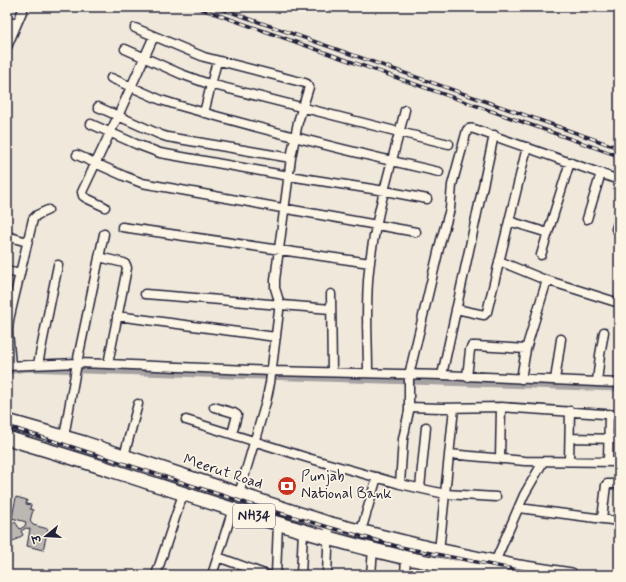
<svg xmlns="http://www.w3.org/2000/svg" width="626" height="582" viewBox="0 0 626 582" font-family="Mynerve,'Playpen Sans Deva',sans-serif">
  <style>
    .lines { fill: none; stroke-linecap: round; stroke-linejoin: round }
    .canal { stroke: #a6a2a2; stroke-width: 7 }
    .building { fill: #bcb7b3; stroke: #22223b }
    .minor-casing { stroke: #22223b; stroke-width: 11 }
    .trunk-casing { stroke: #22223b; stroke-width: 16 }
    .minor { stroke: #fcf5e5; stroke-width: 8 }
    .trunk { stroke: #fcf5e5; stroke-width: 13 }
    .rail-casing { stroke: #22223b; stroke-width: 3.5 }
    .rail { stroke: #fcf5e5; stroke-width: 2; stroke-dasharray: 6; stroke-linecap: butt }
    .labels { text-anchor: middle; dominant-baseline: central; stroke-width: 3.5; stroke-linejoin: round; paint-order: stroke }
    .shield { fill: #fcf5e5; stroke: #63616e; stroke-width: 1 }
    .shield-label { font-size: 14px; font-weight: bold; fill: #22223b }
    .street-label { font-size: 15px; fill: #22223b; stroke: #fcf5e5 }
    .poi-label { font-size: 15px; fill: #22223b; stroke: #fcf5e5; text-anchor: start }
  </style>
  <rect width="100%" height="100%" fill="#efe8db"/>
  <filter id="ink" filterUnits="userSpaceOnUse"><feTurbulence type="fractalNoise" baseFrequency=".025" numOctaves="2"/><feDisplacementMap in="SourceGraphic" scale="8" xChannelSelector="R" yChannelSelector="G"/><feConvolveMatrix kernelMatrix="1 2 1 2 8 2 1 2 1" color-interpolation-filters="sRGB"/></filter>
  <g filter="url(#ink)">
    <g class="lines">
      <path class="canal" d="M7,371L26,368L619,388"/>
    </g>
    <path class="building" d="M16,497L27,500L26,504L31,505L30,509L33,510L30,521L33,525L48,529L43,550L27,546L30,529L26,528L21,531L23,535L11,543L7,537V527L15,522L20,529L25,526L26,522L12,518Z"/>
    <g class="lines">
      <defs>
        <path id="minor" d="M7,20L16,25
          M135,28L204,57L305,83L307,84L309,87L298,122L291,158L279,249L275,280V288L279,301V311L270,383L266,402L239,494
          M7,47L24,7
          M125,49L181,74L206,83L399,132L449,144
          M111,78L161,100L177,105C264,130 351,152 439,172
          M98,107L161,135L167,137L291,158
          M204,113L217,61
          M91,124L136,144L160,153L289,176L385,191L427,199
          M77,155L124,176L142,183L416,232
          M105,207L86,198L83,196L82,192L118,116L154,36
          M587,219L601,173
          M509,221L548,233
          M122,227L370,263
          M616,229L619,220
          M7,236L27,242
          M541,255L570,162
          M99,257L124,263L126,265L127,268L108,364
          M499,261L543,279L619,303
          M7,271L20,274
          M145,294L331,309
          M331,294L332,372
          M456,309L484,315L487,312L527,147
          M117,316L276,337
          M38,364L58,265
          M7,366L77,363L108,364L272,371L442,375L619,383
          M11,366L8,331L9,320L12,307L33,219L37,215L48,210
          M368,373C368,339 365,304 369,270C375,216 392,163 405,110
          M442,375L494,135
          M467,377L470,350L472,346H476L526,349
          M521,379L526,349L547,280
          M555,380L561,339
          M597,382L600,355L604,332
          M214,407L234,413L237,415L232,434
          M409,407L441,408L501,407L619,415
          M186,420L308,458L400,484L445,494L496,497
          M64,437L77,363L104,234
          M570,438L619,439
          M449,454L525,461L619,462
          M124,456L138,404
          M500,459L501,407
          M569,461L570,411
          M608,462L609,414
          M400,484L403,439L409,411V375L441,240L450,209L452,185L467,130C469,128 471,128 474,129L619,180
          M420,488L426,427
          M519,508L619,521
          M602,519L606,485L607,484H619
          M361,531L377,477
          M439,551L454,408
          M218,557L267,575
          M495,562L524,495L543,462
          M156,575L183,494
          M212,575L233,509
          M276,575L278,523
          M301,575L303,531
          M327,575L329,523
          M371,575L373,549
          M405,575L406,557
          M439,575L440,564"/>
        <path id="trunk" d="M7,421L84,443L327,523L428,548L519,567L571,575
          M7,438C44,449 81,460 117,472C213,503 309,536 407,558C440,565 473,570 506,575"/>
      </defs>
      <use href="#minor" class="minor-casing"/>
      <use href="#trunk" class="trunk-casing"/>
      <use href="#minor" class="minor"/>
      <use href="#trunk" class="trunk"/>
      <defs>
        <path id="rail" d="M196,7L619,156
          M216,7L619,148
          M7,426L249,504L335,529L400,547L523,571L545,575"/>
      </defs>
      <use href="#rail" class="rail-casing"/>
      <use href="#rail" class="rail"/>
    </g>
  </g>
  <defs>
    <symbol id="bank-disc" viewBox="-11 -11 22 22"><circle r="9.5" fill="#c8321e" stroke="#fcf5e5"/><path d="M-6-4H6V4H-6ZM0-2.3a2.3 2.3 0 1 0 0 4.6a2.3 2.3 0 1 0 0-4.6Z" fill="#fff"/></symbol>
  </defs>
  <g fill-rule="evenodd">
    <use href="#bank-disc" x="276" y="475" width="22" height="22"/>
  </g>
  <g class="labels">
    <rect class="shield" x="233" y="504" width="42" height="24" rx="3"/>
    <g class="shield-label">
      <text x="254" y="516">NH34</text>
    </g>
    <g class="street-label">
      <text transform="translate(223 472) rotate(18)">Meerut Road</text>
    </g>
    <g class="poi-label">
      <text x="301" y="477">Punjab<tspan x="301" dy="17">National Bank</tspan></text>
    </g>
  </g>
  <rect width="626" height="582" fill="none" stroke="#fcf5e5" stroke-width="24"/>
  <rect x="12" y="12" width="602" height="558" fill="none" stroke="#22223b" stroke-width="1.5" filter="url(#ink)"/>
  <g transform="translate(46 536) rotate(252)" stroke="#fcf5e5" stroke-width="3" paint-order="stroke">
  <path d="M0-3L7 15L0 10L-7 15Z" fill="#22223b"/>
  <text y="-6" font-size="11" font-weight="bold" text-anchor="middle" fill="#22223b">उ</text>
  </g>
</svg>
